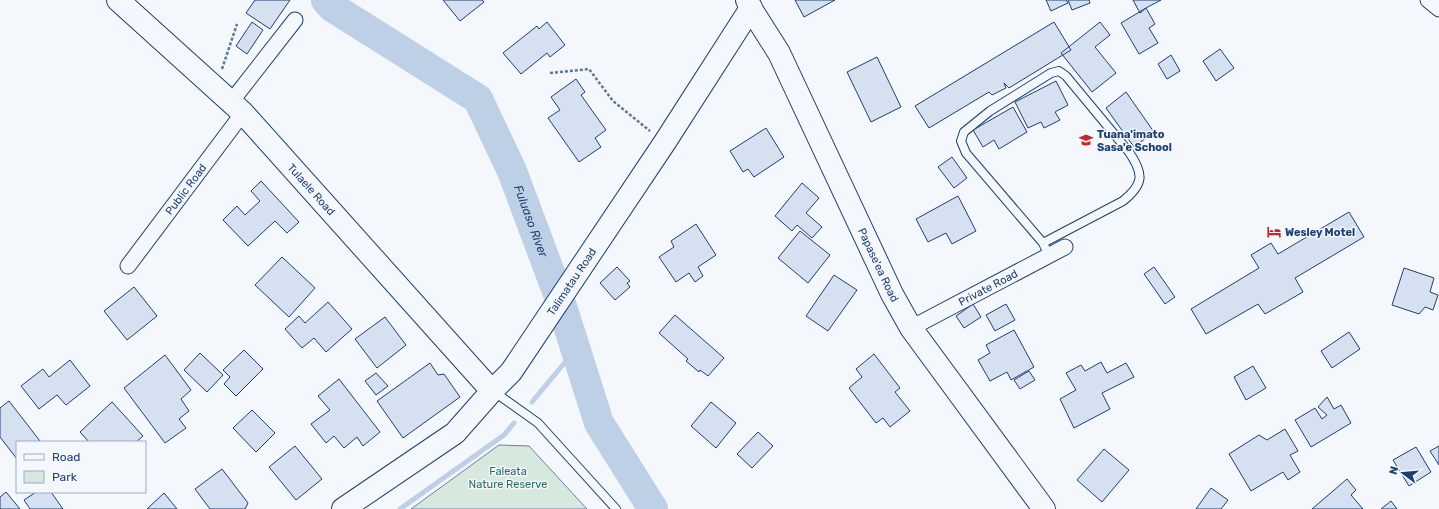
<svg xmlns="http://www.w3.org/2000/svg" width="1439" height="509" viewBox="0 0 1439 509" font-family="Rubik,sans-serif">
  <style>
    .green { fill: #d7e8df; stroke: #687fa3 }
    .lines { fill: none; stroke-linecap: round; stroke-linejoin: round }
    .stream { stroke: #bed0e5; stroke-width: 5 }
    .river { stroke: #bed0e5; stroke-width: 30 }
    .building { fill: #d5e0f0; stroke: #1d3f73 }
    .lane-casing { stroke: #1d3f73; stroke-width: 10 }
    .street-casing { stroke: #1d3f73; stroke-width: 17 }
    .secondary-casing { stroke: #1d3f73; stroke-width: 24 }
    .path { stroke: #5e769c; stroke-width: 2.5; stroke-dasharray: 3 2; stroke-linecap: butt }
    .lane { stroke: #f4f7fb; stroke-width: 8 }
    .street { stroke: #f4f7fb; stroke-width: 15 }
    .secondary { stroke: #f4f7fb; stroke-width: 22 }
    .labels { text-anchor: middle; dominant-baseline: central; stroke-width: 3; stroke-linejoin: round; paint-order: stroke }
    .poi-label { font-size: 11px; font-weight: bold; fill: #1d3f73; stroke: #f4f7fb; text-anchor: start }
    .street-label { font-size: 11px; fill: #1d3f73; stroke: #f4f7fb }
    .park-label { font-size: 11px; fill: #2c6c60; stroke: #f4f7fb }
    .water-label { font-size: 12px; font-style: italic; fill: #1d3f73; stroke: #f4f7fb }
  </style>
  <rect width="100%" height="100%" fill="#f4f7fb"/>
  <path class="green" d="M499,445L529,446L587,509H411Z"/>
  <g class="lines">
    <path class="stream" d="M532,402L576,349
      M400,509L504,435L514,423"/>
    <path class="river" id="s1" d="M326,0L332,7L478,99L512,171L558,294L599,423L653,509"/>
  </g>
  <path class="building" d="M255,0H290L270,29L246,13Z
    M443,0H482L484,2L460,21Z
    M795,0H835L804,17Z
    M1046,0H1066L1068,3L1051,11Z
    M1068,0H1089L1090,3L1072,10Z
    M1133,0H1161L1146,8L1140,13Z
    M1146,8L1155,24L1149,28L1158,43L1139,54L1121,23Z
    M252,22L263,30L247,54L236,46Z
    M547,22L565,45L550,57L547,53L521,74L503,53L537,26L539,29Z
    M1054,22L1071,50L1009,88L1004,83L1006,88L992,95L989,92L929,128L915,106Z
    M1100,22L1110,35L1095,47L1116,73L1092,92L1061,53Z
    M1220,49L1234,68L1216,81L1203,61Z
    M1171,55L1180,71L1167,79L1158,64Z
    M877,57L901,107L871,122L847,72Z
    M576,79L585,92L581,95L606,130L595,138L601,147L579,162L548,118L560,110L551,97Z
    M1056,81L1068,105L1055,112L1060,120L1044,128L1041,122L1028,128L1015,102Z
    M1126,92L1154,132L1134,147L1106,108Z
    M1013,107L1027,132L999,149L994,140L983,147L973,130Z
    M766,128L784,157L754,177L748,169L743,172L730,151Z
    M952,157L967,178L954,188L938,167Z
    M261,181L299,222L287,233L275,221L248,246L223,220L237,206L245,215L260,201L251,191Z
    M802,183L819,198L806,213L822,227L812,238L797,225L792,231L775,216Z
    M958,196L976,231L952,244L946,233L928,242L916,219Z
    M1349,212L1364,237L1295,278L1303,292L1265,314L1258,304L1206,334L1191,309L1259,268L1251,255L1271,243L1278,254Z
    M696,224L716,255L698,267L703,276L695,282L689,273L676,282L659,257L674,247L671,241Z
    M800,231L830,255L808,283L778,258Z
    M282,257L315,288L289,317L255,285Z
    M617,267L630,281L627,283L630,287L615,300L600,283Z
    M1154,267L1175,297L1165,304L1144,274Z
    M1404,268L1434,278L1430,292L1438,295L1433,310L1425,307L1419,314L1392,305Z
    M834,275L857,290L828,331L806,316Z
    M134,287L157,316L127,340L104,311Z
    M328,302L352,329L326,352L314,338L302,348L285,329L299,316L305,323Z
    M973,304L981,317L964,328L956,316Z
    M1006,304L1015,320L995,331L986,315Z
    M675,315L724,358L708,376L700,370L699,372L686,361L688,359L659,333Z
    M385,317L406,345L377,368L355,339Z
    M1014,330L1034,367L1011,380L1007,372L990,381L978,360L990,353L986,345Z
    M1349,332L1360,349L1332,368L1321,351Z
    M244,350L263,369L236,396L224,384L230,377L223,370Z
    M200,353L223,375L207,392L184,370Z
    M874,354L900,388L895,392L910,411L890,427L883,418L876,423L849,388L862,377L856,369Z
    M165,355L191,390L181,399L189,411L179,419L186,428L165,443L124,388Z
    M70,360L90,386L66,405L57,395L39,409L21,386L43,369L49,377Z
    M1101,362L1107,373L1126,363L1134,377L1102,393L1110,409L1074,428L1060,399L1076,390L1066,373L1081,365L1085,371Z
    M430,363L438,375L444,374L460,397L403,438L377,401Z
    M1253,366L1266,388L1246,400L1234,377Z
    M1029,371L1035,380L1020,389L1014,380Z
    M376,373L388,386L376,395L365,381Z
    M339,379L380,432L363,446L357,437L344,448L334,436L326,443L311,424L330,410L318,396Z
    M1327,397L1334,409L1341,405L1351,423L1311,447L1295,420L1315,408L1322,419L1327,415L1318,407Z
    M9,401L40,441L38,442H17V459L0,437V408Z
    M112,402L143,436L136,442H89L80,432Z
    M711,402L736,423L716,448L691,426Z
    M252,410L275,433L256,452L233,428Z
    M1285,429L1298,451L1290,455L1300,472L1288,480L1283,472L1251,491L1229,454L1259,435L1267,440Z
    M758,432L773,446L752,468L737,454Z
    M295,446L322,479L296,500L269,467Z
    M1439,446V465L1430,451Z
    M1416,447L1431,472L1409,486L1393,460Z
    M1104,449L1129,470L1102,502L1077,480Z
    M222,469L248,503L245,509H210L195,489Z
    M1347,479L1356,490L1351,495L1363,509H1312Z
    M1211,488L1228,500L1221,509H1196Z
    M6,492L20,509H0V497Z
    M36,492H51L63,509H30L24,500Z
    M164,493L177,509H147Z
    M1391,501L1397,509H1381Z"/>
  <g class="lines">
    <defs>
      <path id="lane" d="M1043,243L1123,201C1144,184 1144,174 1129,152L1066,76L1059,71L1051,73L990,111L964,132L961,141L966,153L1043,243L1049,256
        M493,391L538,423L616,509"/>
      <g id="street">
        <path d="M1428,0L1439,9"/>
        <path d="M231,102L295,20"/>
        <path id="s2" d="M128,266L243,113"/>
        <path id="s3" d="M911,328L1065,247"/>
      </g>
      <g id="secondary">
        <path id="s4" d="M118,0L243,113L492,391"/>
        <path id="s5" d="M747,0L753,12L779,53L892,294L911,328L1044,509"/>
        <path id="s6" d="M343,509L455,433L492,391L511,372L665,142L751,8"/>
      </g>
    </defs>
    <use href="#lane" class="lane-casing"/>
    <use href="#street" class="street-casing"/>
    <use href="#secondary" class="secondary-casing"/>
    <path class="path" d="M222,69L237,24
      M550,73L589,69L613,101L650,131"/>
    <use href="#lane" class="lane"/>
    <use href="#street" class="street"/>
    <use href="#secondary" class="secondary"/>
  </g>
  <defs>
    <symbol id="school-bare" viewBox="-9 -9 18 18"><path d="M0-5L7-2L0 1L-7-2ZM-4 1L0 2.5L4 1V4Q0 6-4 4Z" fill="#c62828" stroke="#f4f7fb" stroke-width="2.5" paint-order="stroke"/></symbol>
    <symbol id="hotel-bare" viewBox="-9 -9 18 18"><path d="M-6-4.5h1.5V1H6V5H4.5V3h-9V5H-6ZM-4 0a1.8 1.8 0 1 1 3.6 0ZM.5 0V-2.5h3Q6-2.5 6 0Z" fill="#c62828" stroke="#f4f7fb" stroke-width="2.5" paint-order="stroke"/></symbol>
  </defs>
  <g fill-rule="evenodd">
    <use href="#school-bare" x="1076" y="130" width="20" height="20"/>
    <use href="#hotel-bare" x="1264" y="222" width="20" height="20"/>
  </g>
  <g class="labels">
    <g class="poi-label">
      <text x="1097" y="134">Tuana'imato<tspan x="1097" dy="13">Sasa'e School</tspan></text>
      <text x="1285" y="232">Wesley Motel</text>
    </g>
    <g class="street-label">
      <text stroke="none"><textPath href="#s4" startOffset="271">Tulaele Road</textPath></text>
      <text stroke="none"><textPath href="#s2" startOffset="96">Public Road</textPath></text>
      <text stroke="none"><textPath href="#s5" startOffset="296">Papase'ea Road</textPath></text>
      <text stroke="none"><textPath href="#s6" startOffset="327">Talimatau Road</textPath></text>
      <text stroke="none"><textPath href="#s3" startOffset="87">Private Road</textPath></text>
    </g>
    <g class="park-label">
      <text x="508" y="471">Faleata<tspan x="508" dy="13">Nature Reserve</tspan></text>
    </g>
    <g class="water-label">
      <text stroke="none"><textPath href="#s1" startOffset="315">Fuluaso River</textPath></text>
    </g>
  </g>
  <rect x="16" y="441" width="130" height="52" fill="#f4f7fb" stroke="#9eadc5"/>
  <rect x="24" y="454" width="20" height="6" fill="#f4f7fb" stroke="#9eadc5"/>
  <text x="52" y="461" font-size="12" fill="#1d3f73">Road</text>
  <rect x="24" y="471" width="20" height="12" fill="#d7e8df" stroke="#9eadc5"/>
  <text x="52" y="481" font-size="12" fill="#1d3f73">Park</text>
  <g transform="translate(1403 473) rotate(286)" stroke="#f4f7fb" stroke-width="3" paint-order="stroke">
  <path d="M0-3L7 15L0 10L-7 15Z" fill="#1d3f73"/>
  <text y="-6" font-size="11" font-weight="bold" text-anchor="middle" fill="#1d3f73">N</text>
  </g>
</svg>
